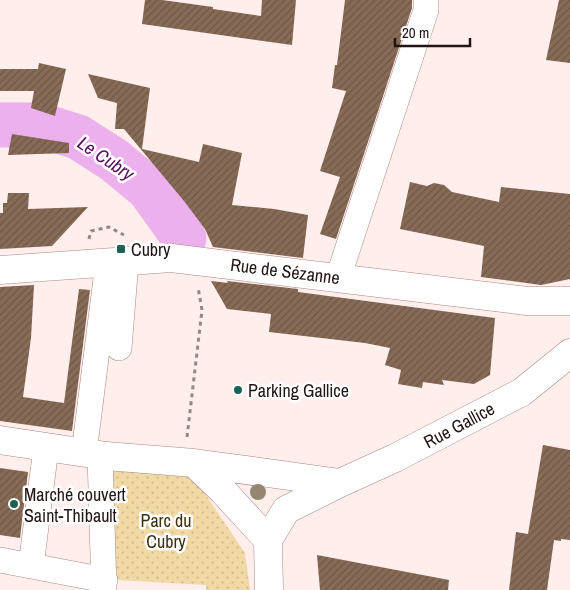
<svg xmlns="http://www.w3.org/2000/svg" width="570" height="590" viewBox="0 0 570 590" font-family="'Archivo Narrow',sans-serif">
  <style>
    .grass { fill: url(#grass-dots) }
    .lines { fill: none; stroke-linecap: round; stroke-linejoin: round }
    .river { stroke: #ecb0ec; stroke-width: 45 }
    .building { fill: url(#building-hatch) }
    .minor-casing { stroke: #ac8783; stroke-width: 26 }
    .major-casing { stroke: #ac8783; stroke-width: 29 }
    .path { stroke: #968785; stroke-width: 3; stroke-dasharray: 4 4; stroke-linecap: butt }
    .minor { stroke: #fff; stroke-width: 25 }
    .major { stroke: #fff; stroke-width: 28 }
    .tree { fill: #958671 }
    .poi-dot { fill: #1d6255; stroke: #fff; stroke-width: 2 }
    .labels { text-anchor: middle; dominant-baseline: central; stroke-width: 5; stroke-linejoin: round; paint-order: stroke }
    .poi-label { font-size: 18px; fill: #221413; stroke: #fff; text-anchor: start }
    .street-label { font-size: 18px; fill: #221413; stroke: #fff }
    .park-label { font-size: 18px; fill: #3e300d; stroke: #fff }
    .water-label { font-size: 19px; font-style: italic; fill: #530c56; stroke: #fff }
  </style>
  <defs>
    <pattern id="grass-dots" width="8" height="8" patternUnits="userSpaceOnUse" patternTransform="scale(1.25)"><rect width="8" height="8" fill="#f0d9a5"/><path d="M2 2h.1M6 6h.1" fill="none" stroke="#ceb98d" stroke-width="1.8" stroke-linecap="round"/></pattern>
    <pattern id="building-hatch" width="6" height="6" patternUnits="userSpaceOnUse" patternTransform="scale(1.25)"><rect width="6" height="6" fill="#876b57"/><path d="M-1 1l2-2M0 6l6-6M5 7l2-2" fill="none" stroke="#6e5747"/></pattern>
  </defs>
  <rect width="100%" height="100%" fill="#ffeeec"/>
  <path class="grass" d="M109,467L193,476L245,553L250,590H206V585L117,580Z"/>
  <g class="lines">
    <path class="river" d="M0,125H40L78,137L114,160L149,189L184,238"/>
  </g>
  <path class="building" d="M145,0H162L213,7V9L261,16L262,0H296L292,45L142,24Z
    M345,0H412V8L336,239L320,234L340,177L320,171L346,91L332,88L335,65H337Z
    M559,0H570V63L546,60Z
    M39,63L66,69L55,116L31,108L34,91H0V69H38Z
    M88,74L150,88L142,149L199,162L203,144L242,153L232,205L274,209L308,215L303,258L213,247L205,229L184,201L124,129H115L117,103L98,98Z
    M12,134L69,143V153L8,155Z
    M410,182L427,186L434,183L444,185L452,192L499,202L501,187L570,194V279L541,285L481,277L484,246L400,229Z
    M8,193H29L28,209L88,207L52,246L0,249V213H3V203H7Z
    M211,281L228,283L227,281L298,289V292L495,318L490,375L474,384L442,380L444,385L423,382L422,388L398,384L401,370L385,365L390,348L365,343L269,332L271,314L227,309Z
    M34,285L31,338L23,397L64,403L79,289L90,290L72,431L0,421V287Z
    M543,445L570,450V540L561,539V541L554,540L547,590H509L516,532L528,534Z
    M0,468L28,472L20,538L0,535Z
    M317,555L449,580L448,590H320Z"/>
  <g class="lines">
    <defs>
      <path id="minor" d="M338,278L426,10V0
        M119,348L126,262
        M84,453L108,263
        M100,455L104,590
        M0,560L105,580
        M31,566L46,448"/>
      <path id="major" d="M0,270L171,258L527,301H570
        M0,440L106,456L194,463L340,483
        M194,463L223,491L268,540
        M268,540L286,510L340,483L395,458L522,392L570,353
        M268,540L269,590"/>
    </defs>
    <use href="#minor" class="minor-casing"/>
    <use href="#major" class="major-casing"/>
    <path class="path" d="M89,239L91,231L109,227L124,235
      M187,437L202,310L198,287"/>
    <use href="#minor" class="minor"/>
    <use href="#major" class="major"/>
  </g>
  <circle class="tree" cx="258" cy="492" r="8"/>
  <g class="poi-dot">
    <rect x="116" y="244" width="10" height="10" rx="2.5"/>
    <circle cx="238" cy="390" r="5"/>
    <circle cx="14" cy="504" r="5"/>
  </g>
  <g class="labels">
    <g class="poi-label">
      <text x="131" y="249">Cubry</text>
      <text x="248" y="390">Parking Gallice</text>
      <text x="24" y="494">Marché couvert<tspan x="24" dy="21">Saint-Thibault</tspan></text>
    </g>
    <g class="street-label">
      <text transform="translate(285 271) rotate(7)">Rue de Sézanne</text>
      <text transform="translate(459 425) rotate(-28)">Rue Gallice</text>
    </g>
    <g class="park-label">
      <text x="166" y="520">Parc du<tspan x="166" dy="21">Cubry</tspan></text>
    </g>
    <g class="water-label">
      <text transform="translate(106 158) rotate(34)">Le Cubry</text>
    </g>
  </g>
  <path d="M395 38v8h75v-8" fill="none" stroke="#221413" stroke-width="2.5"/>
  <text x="402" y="38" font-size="15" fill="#221413" stroke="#ffffff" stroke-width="4" paint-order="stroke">20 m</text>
</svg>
